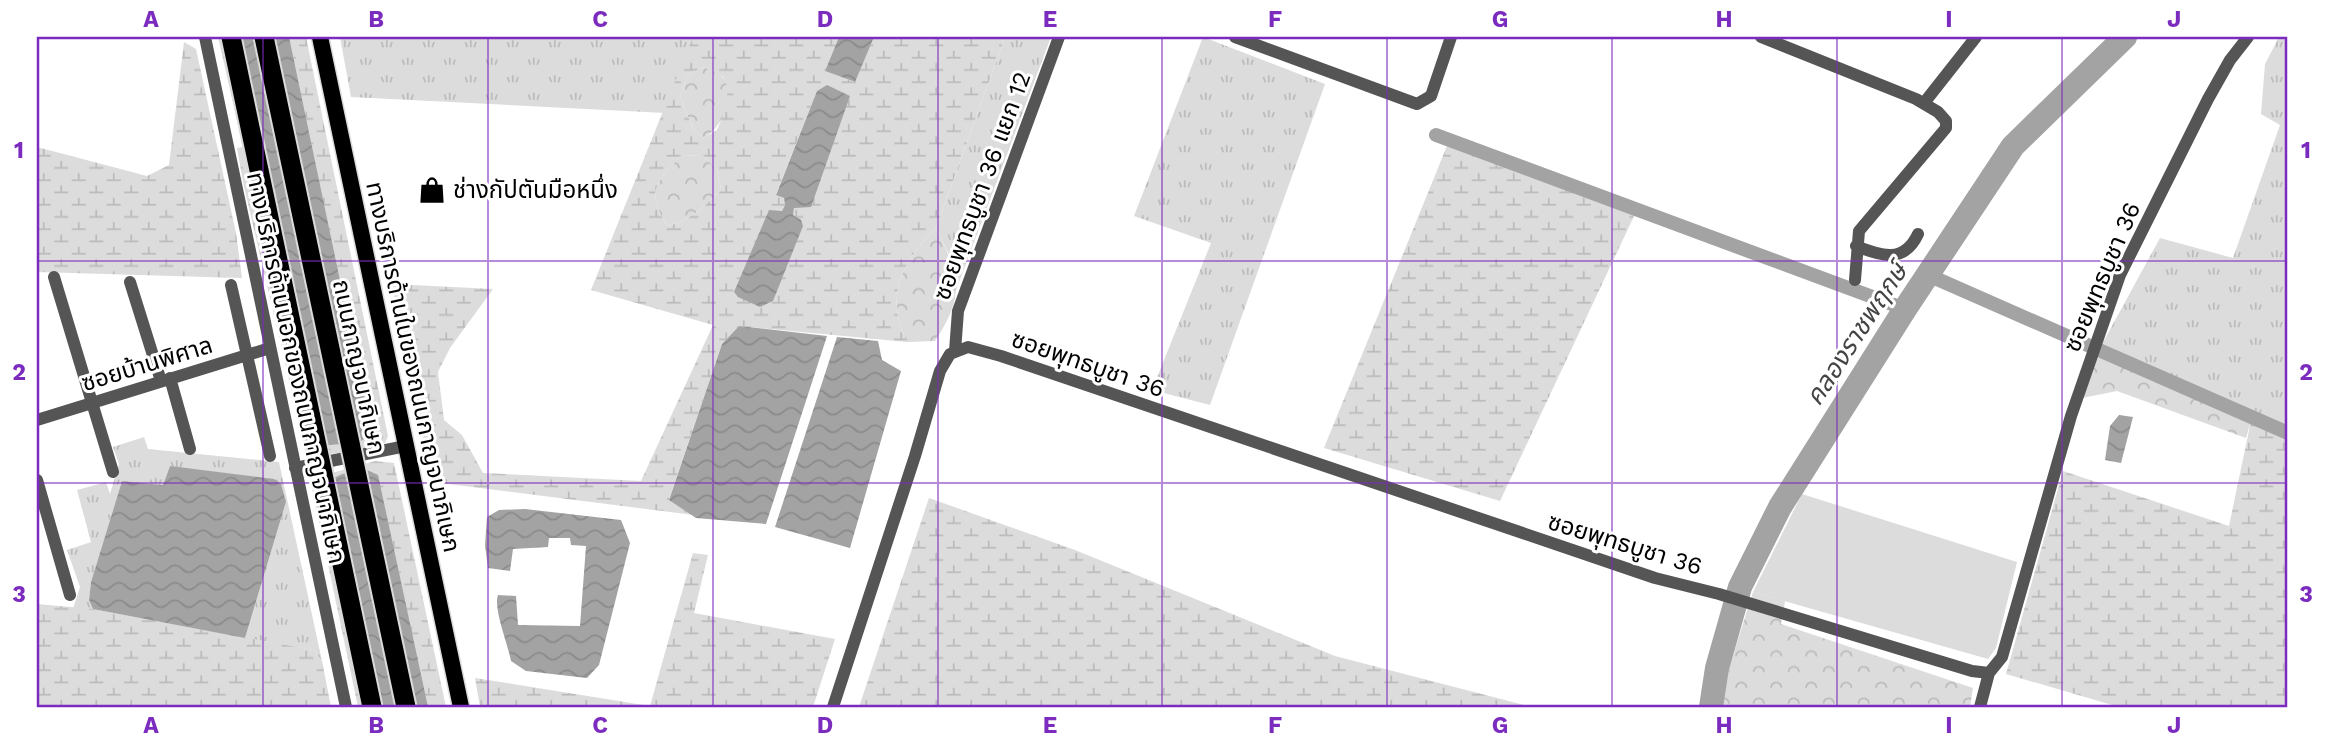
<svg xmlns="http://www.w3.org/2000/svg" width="2325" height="744" viewBox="0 0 2325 744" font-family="'Work Sans','Noto Sans Thai',sans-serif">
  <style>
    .grass { fill: url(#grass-tufts) }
    .forest { fill: url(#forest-crowns) }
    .wetland { fill: url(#wetland-marsh); fill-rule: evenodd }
    .garden { fill: #dcdcdc }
    .water { fill: url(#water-waves) }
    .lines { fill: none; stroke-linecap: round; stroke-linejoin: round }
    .canal { stroke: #a3a3a3; stroke-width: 14 }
    .river { stroke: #a3a3a3; stroke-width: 24 }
    .major-casing { stroke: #dbdbdb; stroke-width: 19 }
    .minor { stroke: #555; stroke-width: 12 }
    .major { stroke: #000; stroke-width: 16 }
    .highway-bridge-casing { stroke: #dbdbdb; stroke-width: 23; stroke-linecap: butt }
    .highway-bridge { stroke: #000; stroke-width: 19 }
    .grid { fill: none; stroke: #7b2cbf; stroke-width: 2; stroke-opacity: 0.55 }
    .labels { text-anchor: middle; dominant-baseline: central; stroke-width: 6; stroke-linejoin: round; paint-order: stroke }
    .street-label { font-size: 24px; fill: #000; stroke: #fff }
    .poi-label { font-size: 24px; fill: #000; stroke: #fff; text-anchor: start }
    .water-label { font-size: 26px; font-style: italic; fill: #444; stroke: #fff }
    .neatline { fill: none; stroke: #7b2cbf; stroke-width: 2.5 }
    .grid-label { font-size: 23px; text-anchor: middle; font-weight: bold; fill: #7b2cbf }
  </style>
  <defs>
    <pattern id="grass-tufts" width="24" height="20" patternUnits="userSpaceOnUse" patternTransform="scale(1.75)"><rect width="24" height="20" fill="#dcdcdc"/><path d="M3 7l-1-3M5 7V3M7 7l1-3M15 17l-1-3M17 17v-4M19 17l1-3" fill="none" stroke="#bbb"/></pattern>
    <pattern id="forest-crowns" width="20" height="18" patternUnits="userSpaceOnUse" patternTransform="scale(1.75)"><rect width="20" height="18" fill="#dcdcdc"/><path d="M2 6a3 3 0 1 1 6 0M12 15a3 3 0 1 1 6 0" fill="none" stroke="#bbb"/></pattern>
    <pattern id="wetland-marsh" width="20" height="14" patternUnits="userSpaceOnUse" patternTransform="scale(1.75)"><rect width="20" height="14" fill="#dcdcdc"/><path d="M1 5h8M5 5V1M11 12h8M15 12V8" fill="none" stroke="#bbb"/></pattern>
    <pattern id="water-waves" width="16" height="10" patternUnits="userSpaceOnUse" patternTransform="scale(1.75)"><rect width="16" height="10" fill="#a3a3a3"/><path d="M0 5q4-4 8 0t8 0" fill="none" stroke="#8b8b8b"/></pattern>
  </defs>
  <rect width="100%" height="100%" fill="#fff"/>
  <path class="grass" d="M340,37H693L665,113L351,97Z
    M1005,37H1051L955,293V267L936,228Z
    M1203,37L1325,84L1210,405L1152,390L1211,243L1134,216Z
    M2279,37H2288V426L2101,346L2160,238L2233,258L2280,125L2261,114L2265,64Z
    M144,437L148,449L279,462L322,661L313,650L245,638L286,502L170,466L163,485L122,481L91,582L89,600L93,609H73L80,587L67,550L91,542L77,490L106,482L110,494L119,464L113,447Z"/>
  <path class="forest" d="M704,67C710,70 720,73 724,79C738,97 720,129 704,138L693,129L680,96L687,75Z
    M703,155L717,170L721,189C706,206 690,221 667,226C646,191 655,185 680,156Z
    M936,228C959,275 966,295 935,341L907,342C884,297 902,261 936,228Z
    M2096,353L2251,421L2246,438L2117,391L2082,398Z
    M1753,592L1785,601L1781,624L1973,688L1970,707H1722L1729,668Z"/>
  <path class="wetland" d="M218,37H306L388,436L385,443L369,449L307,457L243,182L237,148L243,147Z
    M693,37H839L825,71L854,82L874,37H1005L936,228C902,261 884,297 907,342L739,326L722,344L669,499L694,515L432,482L392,284L493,289L450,348L438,372L444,420L462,435L483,473L641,481L713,325L591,290ZM704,67L723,77L728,89L725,111L717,130L704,138L693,129L680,96L687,75ZM817,91L805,207H794L793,215L801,220L775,208L782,211L785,205L784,198L776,194ZM703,155L717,170L721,189C706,206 690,221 667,226C646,191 655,185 680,156Z
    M184,42L196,49L236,233L242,278L37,272V147L147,176L169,165Z
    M1449,141L1635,214L1500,501L1324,448Z
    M2251,421L2288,438V707H2119L2006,674L2063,471L2229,526Z
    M375,461L394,463L446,707H358L310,479Z
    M929,498L1075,550L1335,656L1532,707H859Z
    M693,553L708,555L694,613L835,639L813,707H480L475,678L650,706Z
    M37,604L93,609L313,650L322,661L331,707H37Z"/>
  <path class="garden" d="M1802,494L2017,562L1996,648L1988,659L1753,592Z"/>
  <path class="water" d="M222,37H289L372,433L360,442L310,447Z
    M839,37H874L855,82L825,71Z
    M827,85L850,96L811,207L794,208L793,215L801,220L803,226L773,301L760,307L738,297L734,292L769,210L782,211L785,205L784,198L776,195L817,91Z
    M739,326L827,336L766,524L696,518L669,500L722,344Z
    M837,337L878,341L882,360L901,371L850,548L775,527Z
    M2119,415L2133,417L2121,463L2105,460L2110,426Z
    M170,466L274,479L281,484L286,502L245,638L93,609L89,600L91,582L122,481L163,485Z
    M367,470L378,475L428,707H365L318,486L342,474Z
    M525,509L621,520L630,543L599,665L587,678L526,671L511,661C508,644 493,609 498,595L516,596L518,625L580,626L586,546L571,545L570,538H549L548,547L513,549L510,571L488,568L485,545L487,517L499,510Z"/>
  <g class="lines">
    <path class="canal" d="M1436,135L1905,309
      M1928,275L2288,433"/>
    <path class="river" d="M1711,707L1717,668L1740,587L1780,507L1905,309L2013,146L2125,37"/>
    <defs>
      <path id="major" d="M320,37L461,707"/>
    </defs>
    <use href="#major" class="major-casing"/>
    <path class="minor" d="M205,37L346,707
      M1235,37L1417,104L1431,96L1451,37
      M1761,37L1916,99L1938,112L1946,121V128L1859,231L1855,280
      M1924,103L1976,37
      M1856,246C1881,256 1904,264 1918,234
      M54,277L113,472
      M130,282L161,381
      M231,285L270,456
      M955,351L958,311L1059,37
      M170,378L190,449
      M37,420L270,348
      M295,468L406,446
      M37,480L70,595
      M833,707L915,456L940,371L950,354L968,347L1001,356L1655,578L1719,594L1972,671L1989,673L2002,657L2071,416L2120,275L2208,99L2230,60L2248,37
      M1980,707L1989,673"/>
    <use href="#major" class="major"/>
    <defs>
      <path id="highway-bridge" d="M231,37L372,707
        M264,37L406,707"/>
    </defs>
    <use href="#highway-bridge" class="highway-bridge-casing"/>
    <use href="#highway-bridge" class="highway-bridge"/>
  </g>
  <path class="grid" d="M263,37V707M488,37V707M713,37V707M938,37V707M1162,37V707M1387,37V707M1612,37V707M1837,37V707M2062,37V707M37,261H2288M37,483H2288"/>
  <defs>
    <symbol id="shop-bare" viewBox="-9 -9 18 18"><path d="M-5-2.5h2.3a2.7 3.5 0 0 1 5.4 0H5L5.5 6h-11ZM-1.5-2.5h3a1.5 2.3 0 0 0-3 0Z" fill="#000" stroke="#fff" stroke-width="2.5" paint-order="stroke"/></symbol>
  </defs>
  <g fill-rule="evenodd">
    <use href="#shop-bare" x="413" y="171" width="38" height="38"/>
  </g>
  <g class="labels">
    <g class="street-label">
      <text transform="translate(982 186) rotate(-70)">ซอยพุทธบูชา 36 แยก 12</text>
      <text transform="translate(2102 277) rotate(-67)">ซอยพุทธบูชา 36</text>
      <text transform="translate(147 364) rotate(-17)">ซอยบ้านพิศาล</text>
      <text transform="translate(1088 364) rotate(19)">ซอยพุทธบูชา 36</text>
      <text transform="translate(359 367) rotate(78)">ถนนกาญจนาภิเษก</text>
      <text transform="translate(413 367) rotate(78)">ทางบริการด้านในของถนนกาญจนาภิเษก</text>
      <text transform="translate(296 368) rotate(78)">ทางบริการด้านนอกของถนนกาญจนาภิเษก</text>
      <text transform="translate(1625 544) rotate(17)">ซอยพุทธบูชา 36</text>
    </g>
    <g class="poi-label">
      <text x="453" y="190">ช่างกัปตันมือหนึ่ง</text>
    </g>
    <g class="water-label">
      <text transform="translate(1856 334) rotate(-57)">คลองราชพฤกษ์</text>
    </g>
  </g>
  <rect width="2325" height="744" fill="none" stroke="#ffffff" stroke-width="77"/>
  <rect x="38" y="38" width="2248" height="668" class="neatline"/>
  <g class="grid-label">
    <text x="151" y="27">A</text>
    <text x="376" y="27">B</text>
    <text x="600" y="27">C</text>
    <text x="825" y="27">D</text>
    <text x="1050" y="27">E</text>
    <text x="1275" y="27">F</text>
    <text x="1500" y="27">G</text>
    <text x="1724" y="27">H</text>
    <text x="1949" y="27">I</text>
    <text x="2174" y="27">J</text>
    <text x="19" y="158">1</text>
    <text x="2306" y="158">1</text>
    <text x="19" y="380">2</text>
    <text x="2306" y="380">2</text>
    <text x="19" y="602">3</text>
    <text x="2306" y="602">3</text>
    <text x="151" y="733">A</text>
    <text x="376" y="733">B</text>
    <text x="600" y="733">C</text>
    <text x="825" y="733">D</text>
    <text x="1050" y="733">E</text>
    <text x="1275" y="733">F</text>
    <text x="1500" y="733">G</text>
    <text x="1724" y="733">H</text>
    <text x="1949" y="733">I</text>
    <text x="2174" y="733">J</text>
  </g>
</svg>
